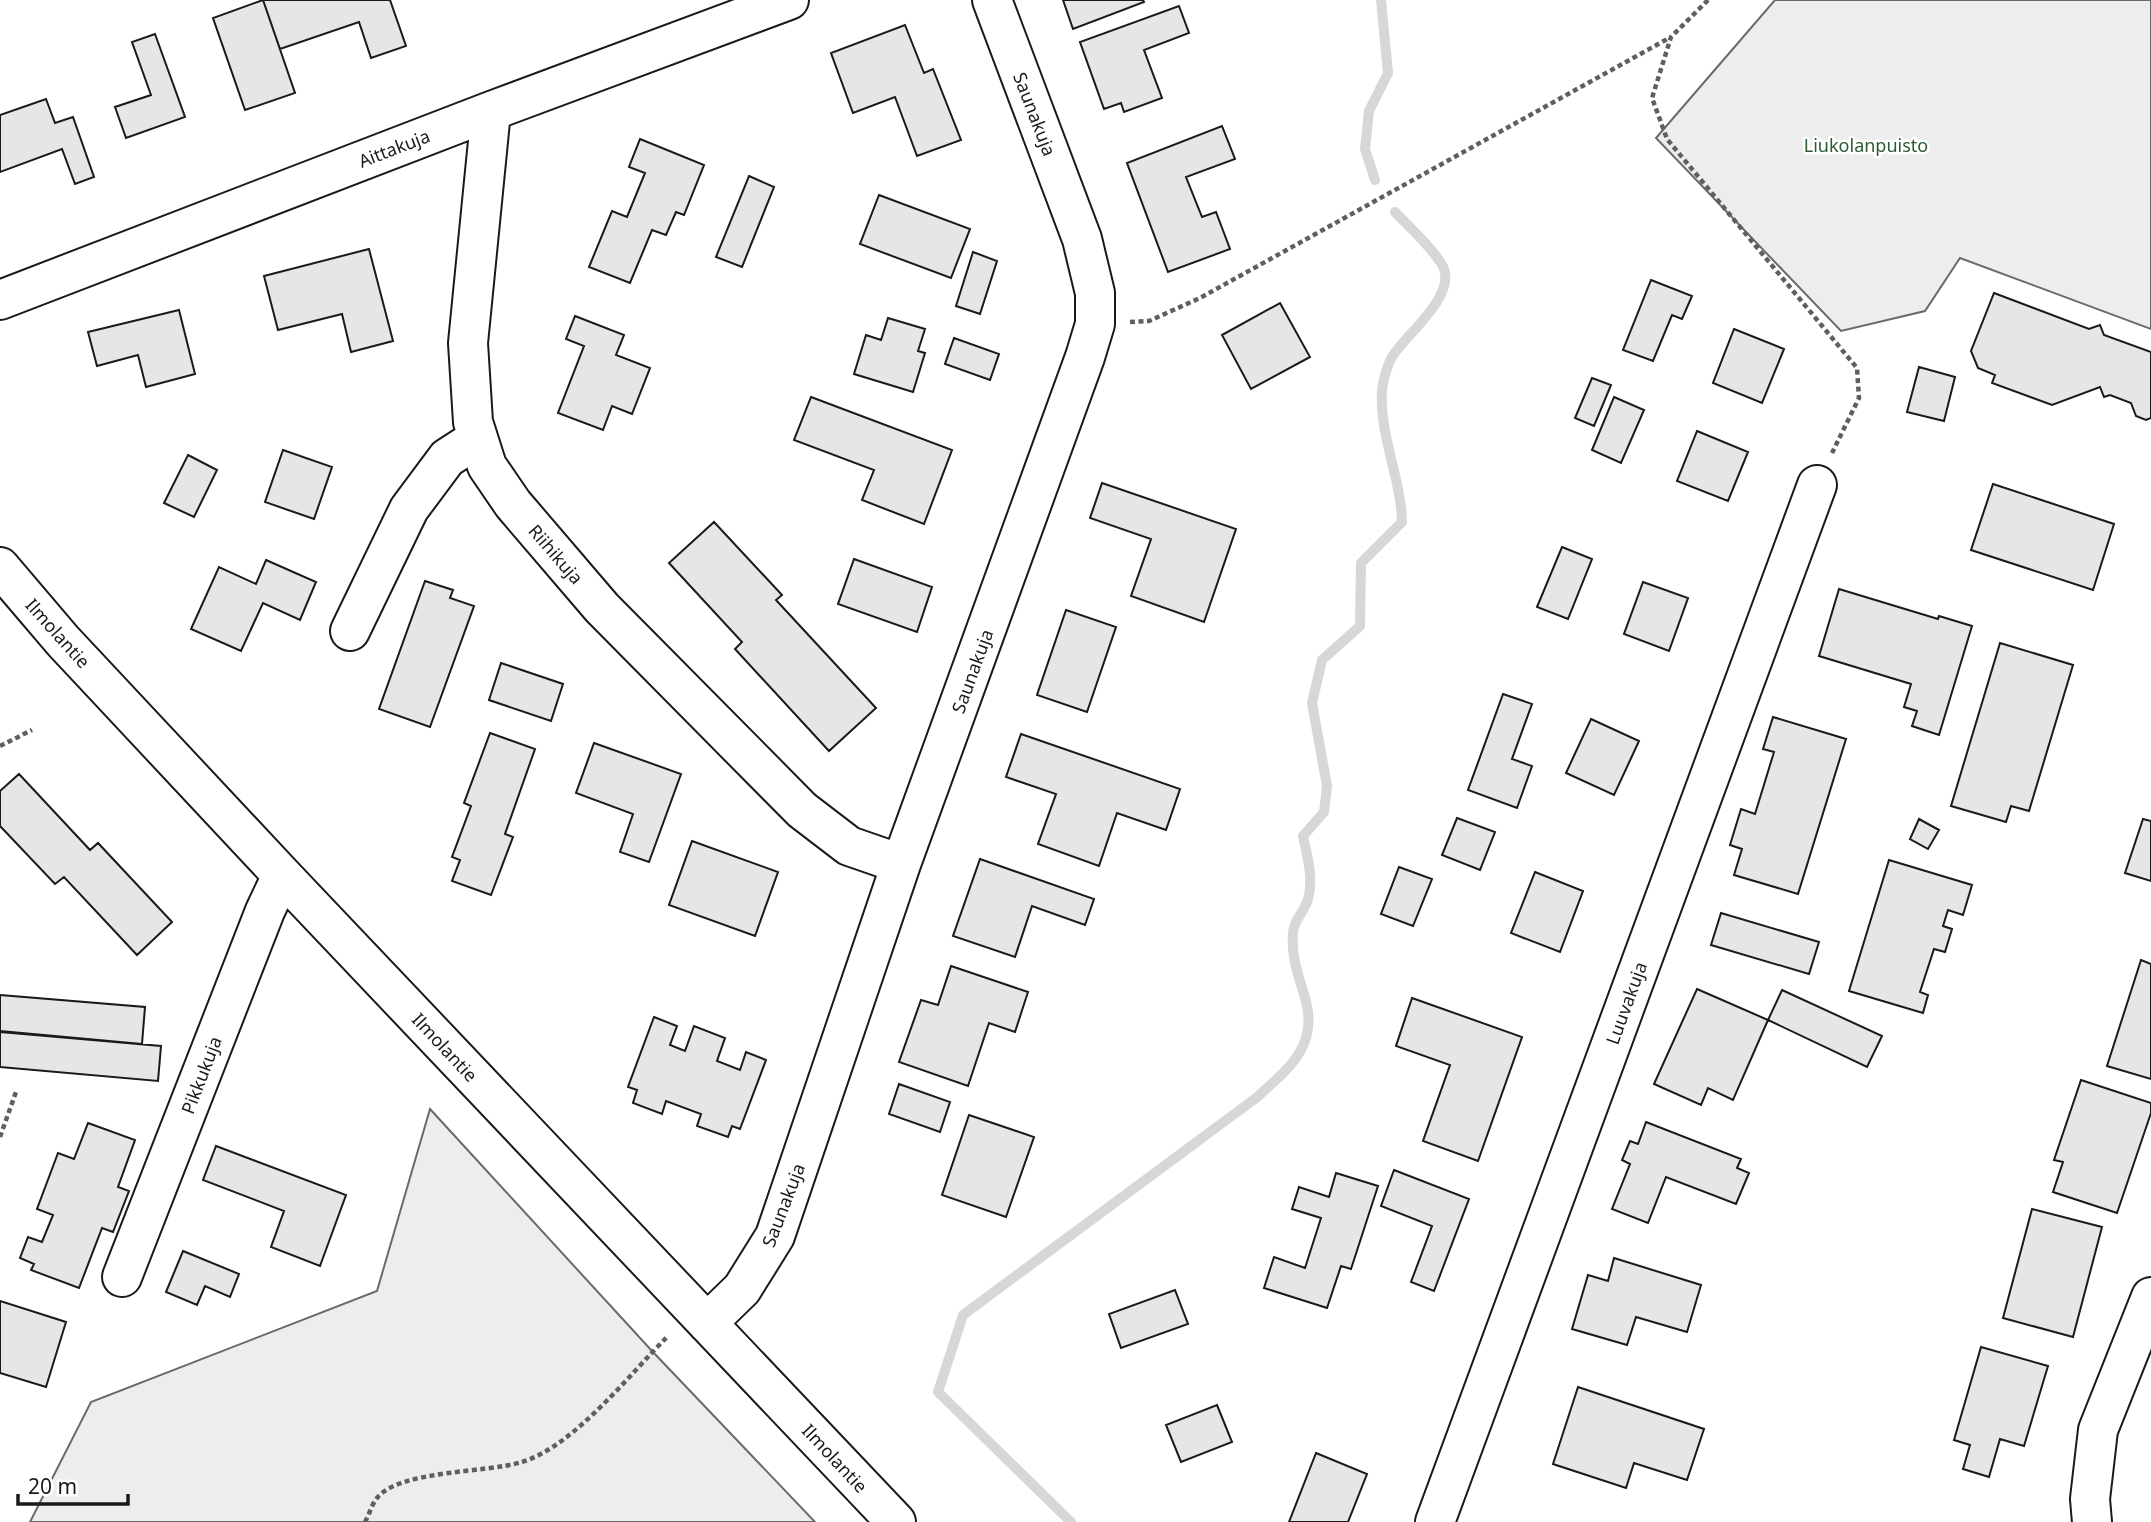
<svg xmlns="http://www.w3.org/2000/svg" width="2151" height="1522" viewBox="0 0 2151 1522" font-family="'Noto Sans',sans-serif">
  <style>
    .built { fill: #ededed; stroke: #6a6a6a; stroke-width: 2 }
    .lines { fill: none; stroke-linecap: round; stroke-linejoin: round }
    .stream { stroke: #d7d7d7; stroke-width: 10 }
    .building { fill: #e6e6e6; stroke: #1a1a1a; stroke-width: 2 }
    .minor-casing { stroke: #1a1a1a; stroke-width: 42 }
    .path { stroke: #5f5f5f; stroke-width: 4.5; stroke-dasharray: 5 3.5; stroke-linecap: butt }
    .minor { stroke: #fff; stroke-width: 38 }
    .labels { text-anchor: middle; dominant-baseline: central; stroke-width: 5; stroke-linejoin: round; paint-order: stroke }
    .street-label { font-size: 18px; fill: #1a1a1a; stroke: #fff }
    .park-label { font-size: 18px; fill: #2b5a34; stroke: #fff }
  </style>
  <rect width="100%" height="100%" fill="#fff"/>
  <path class="built" d="M1775,0H2151V329L1960,258L1925,311L1841,331L1656,138Z
    M430,1109L652,1351L815,1522H30L91,1402L377,1291Z"/>
  <g class="lines">
    <path class="stream" d="M1375,180L1365,149L1369,111L1388,73L1381,0
      M1071,1522L938,1392L963,1315L1256,1098C1287,1070 1318,1047 1306,1001C1299,977 1291,958 1293,933C1293,921 1305,911 1308,899C1314,878 1307,856 1303,836L1324,812L1327,786L1312,703L1322,660L1360,626L1361,563L1402,522C1401,478 1379,435 1382,390C1383,380 1388,362 1394,354C1408,333 1454,297 1444,269C1438,253 1408,226 1395,212"/>
  </g>
  <path class="building" d="M263,0H390L406,46L371,58L359,22L280,49Z
    M263,0L295,93L245,110L213,18Z
    M1063,0H1143L1144,2L1073,29Z
    M1179,6L1189,33L1144,50L1162,98L1124,112L1121,103L1104,109L1080,42Z
    M905,25L924,73L933,69L961,140L917,156L895,97L853,113L831,53Z
    M155,34L185,117L126,138L115,107L151,95L132,42Z
    M46,99L55,123L73,117L94,177L75,184L62,149L0,172V115Z
    M1222,126L1235,159L1186,177L1202,217L1216,212L1230,249L1168,272L1127,163Z
    M640,139L704,165L684,215L676,212L666,235L652,230L630,283L589,267L612,211L627,217L645,173L629,167Z
    M749,176L774,187L742,267L716,257Z
    M879,195L970,229L951,278L860,244Z
    M369,249L393,341L351,352L342,314L278,330L264,276Z
    M973,252L997,261L980,314L956,306Z
    M1651,280L1692,296L1682,319L1672,315L1653,361L1623,350Z
    M1994,293L2089,329L2100,325L2104,335L2151,352V418L2146,420L2136,416L2131,403L2110,395L2104,397L2100,387L2052,405L1992,383L1995,375L1978,368L1971,351Z
    M1280,303L1310,357L1251,389L1222,335Z
    M179,310L195,374L146,387L138,355L97,366L88,332Z
    M575,316L624,335L616,355L650,368L632,414L612,406L603,430L558,413L584,346L566,339Z
    M888,318L925,329L918,351L925,353L913,392L854,374L866,335L881,340Z
    M1734,329L1784,349L1762,403L1713,383Z
    M954,338L999,354L990,380L945,364Z
    M1919,367L1955,377L1944,421L1907,412Z
    M1592,378L1611,385L1594,426L1575,418Z
    M811,397L952,450L924,524L862,500L874,470L794,440Z
    M1614,397L1644,410L1621,463L1592,450Z
    M1697,431L1748,452L1728,501L1677,481Z
    M283,450L332,467L314,519L265,502Z
    M188,455L217,470L194,517L164,503Z
    M1102,483L1236,529L1204,622L1131,596L1151,539L1090,518Z
    M1993,484L2114,524L2093,590L1971,550Z
    M714,522L782,595L776,600L876,708L829,751L735,649L742,642L669,563Z
    M1562,547L1592,559L1568,619L1537,607Z
    M854,559L932,587L917,632L838,604Z
    M266,560L316,582L300,620L263,603L241,651L191,629L219,567L256,584Z
    M425,581L453,590L450,598L474,606L430,727L379,709Z
    M1643,582L1688,598L1669,651L1624,634Z
    M1839,589L1938,619L1939,616L1972,626L1939,735L1912,726L1917,711L1904,707L1911,684L1819,656Z
    M1066,610L1116,627L1087,712L1037,695Z
    M2000,643L2073,665L2029,811L2011,806L2006,822L1951,806Z
    M501,663L563,684L551,721L489,700Z
    M1503,694L1532,704L1512,759L1532,766L1517,808L1468,790Z
    M1773,717L1846,739L1798,894L1734,875L1742,849L1730,845L1741,809L1755,814L1774,752L1763,749Z
    M1591,719L1639,741L1614,795L1566,773Z
    M490,733L535,749L505,834L513,837L491,895L452,881L460,860L452,857L471,806L464,803Z
    M1021,734L1180,789L1166,830L1117,813L1099,866L1038,844L1056,794L1006,777Z
    M594,743L681,774L649,862L620,852L633,814L576,793Z
    M19,774L90,850L98,843L172,922L137,955L64,877L55,884L0,826V791Z
    M1457,818L1495,832L1480,870L1442,855Z
    M1919,819L1939,830L1928,849L1910,839Z
    M2143,819L2151,821V881L2125,873Z
    M692,841L778,872L755,936L669,905Z
    M980,859L1094,899L1085,925L1032,906L1015,957L953,936Z
    M1889,860L1972,885L1963,915L1948,910L1943,926L1952,929L1945,952L1934,949L1920,992L1928,995L1923,1013L1849,991Z
    M1399,867L1432,879L1413,926L1381,914Z
    M1535,872L1583,891L1560,952L1511,933Z
    M1721,913L1819,942L1809,974L1711,945Z
    M2141,960L2151,964V1079L2107,1066Z
    M951,966L1028,992L1015,1032L989,1023L968,1086L899,1062L921,1000L938,1005Z
    M1697,989L1768,1020L1733,1100L1708,1088L1701,1105L1654,1084Z
    M1782,990L1882,1036L1867,1067L1768,1020Z
    M0,995L145,1007L142,1044L0,1031Z
    M1412,998L1522,1037L1478,1161L1423,1141L1450,1065L1396,1046Z
    M654,1017L677,1026L670,1045L685,1051L694,1026L725,1038L717,1061L740,1070L746,1052L766,1060L740,1129L732,1126L728,1137L697,1126L701,1114L666,1101L662,1114L633,1103L637,1090L628,1087Z
    M0,1032L161,1046L158,1081L0,1067Z
    M2081,1080L2151,1103V1113L2117,1213L2053,1192L2063,1162L2054,1160Z
    M899,1084L950,1102L940,1132L889,1114Z
    M969,1115L1034,1137L1006,1217L942,1195Z
    M1646,1122L1741,1159L1737,1168L1749,1173L1736,1204L1666,1177L1648,1223L1612,1209L1630,1164L1622,1160L1630,1141L1638,1144Z
    M88,1123L135,1140L118,1187L129,1191L113,1232L102,1228L79,1288L31,1270L34,1264L20,1258L28,1237L42,1242L53,1215L37,1209L58,1153L74,1159Z
    M216,1146L346,1195L320,1266L271,1247L284,1211L203,1180Z
    M1394,1170L1469,1199L1434,1291L1411,1282L1432,1226L1381,1206Z
    M1336,1173L1378,1186L1351,1269L1341,1266L1327,1308L1264,1288L1274,1257L1305,1268L1321,1218L1292,1209L1299,1187L1329,1197Z
    M2032,1209L2102,1227L2073,1337L2003,1318Z
    M183,1251L239,1274L230,1297L205,1286L197,1305L166,1292Z
    M1614,1258L1701,1285L1687,1332L1636,1317L1627,1345L1572,1329L1588,1275L1608,1281Z
    M1175,1290L1188,1324L1121,1348L1109,1314Z
    M0,1301L66,1322L46,1387L0,1373Z
    M1981,1347L2048,1366L2024,1446L2000,1439L1989,1477L1963,1469L1970,1445L1954,1440Z
    M1578,1387L1704,1429L1687,1480L1634,1463L1626,1488L1553,1464Z
    M1217,1405L1232,1442L1181,1462L1166,1425Z
    M1316,1453L1367,1474L1348,1522H1289Z"/>
  <g class="lines">
    <defs>
      <path id="minor" d="M491,111L468,343L473,422L487,466L513,504L602,608L802,810L849,846L901,864
        M0,300L491,111L789,0
        M0,567L63,641L282,875L896,1522
        M350,631L409,509L447,458L478,438
        M122,1277L265,911L282,875
        M707,1323L742,1289L775,1236L901,864L1085,357L1095,324V293L1082,239L992,0
        M1435,1522L1817,485
        M2092,1522L2090,1499L2098,1430L2151,1297"/>
    </defs>
    <use href="#minor" class="minor-casing"/>
    <path class="path" d="M1708,0L1671,37L1652,98L1667,139L1857,368L1859,398L1832,453
      M1130,322L1149,321L1200,298L1671,37
      M0,746L32,730
      M0,1137L17,1089
      M365,1522C369,1515 372,1504 377,1498C399,1470 486,1473 522,1462C574,1446 628,1376 667,1337"/>
    <use href="#minor" class="minor"/>
  </g>
  <g class="labels">
    <g class="street-label">
      <text transform="translate(1035 114) rotate(69)">Saunakuja</text>
      <text transform="translate(394 148) rotate(-21)">Aittakuja</text>
      <text transform="translate(556 554) rotate(49)">Riihikuja</text>
      <text transform="translate(58 633) rotate(48)">Ilmolantie</text>
      <text transform="translate(972 671) rotate(-70)">Saunakuja</text>
      <text transform="translate(1626 1003) rotate(-70)">Luuvakuja</text>
      <text transform="translate(445 1047) rotate(47)">Ilmolantie</text>
      <text transform="translate(201 1075) rotate(-69)">Pikkukuja</text>
      <text transform="translate(783 1205) rotate(-69)">Saunakuja</text>
      <text transform="translate(835 1458) rotate(47)">Ilmolantie</text>
    </g>
    <g class="park-label">
      <text x="1866" y="145">Liukolanpuisto</text>
    </g>
  </g>
  <path d="M18 1494v10h110v-10" fill="none" stroke="#1a1a1a" stroke-width="3.5"/>
  <text x="28" y="1494" font-size="21" fill="#1a1a1a" stroke="#ffffff" stroke-width="5" paint-order="stroke">20 m</text>
</svg>
